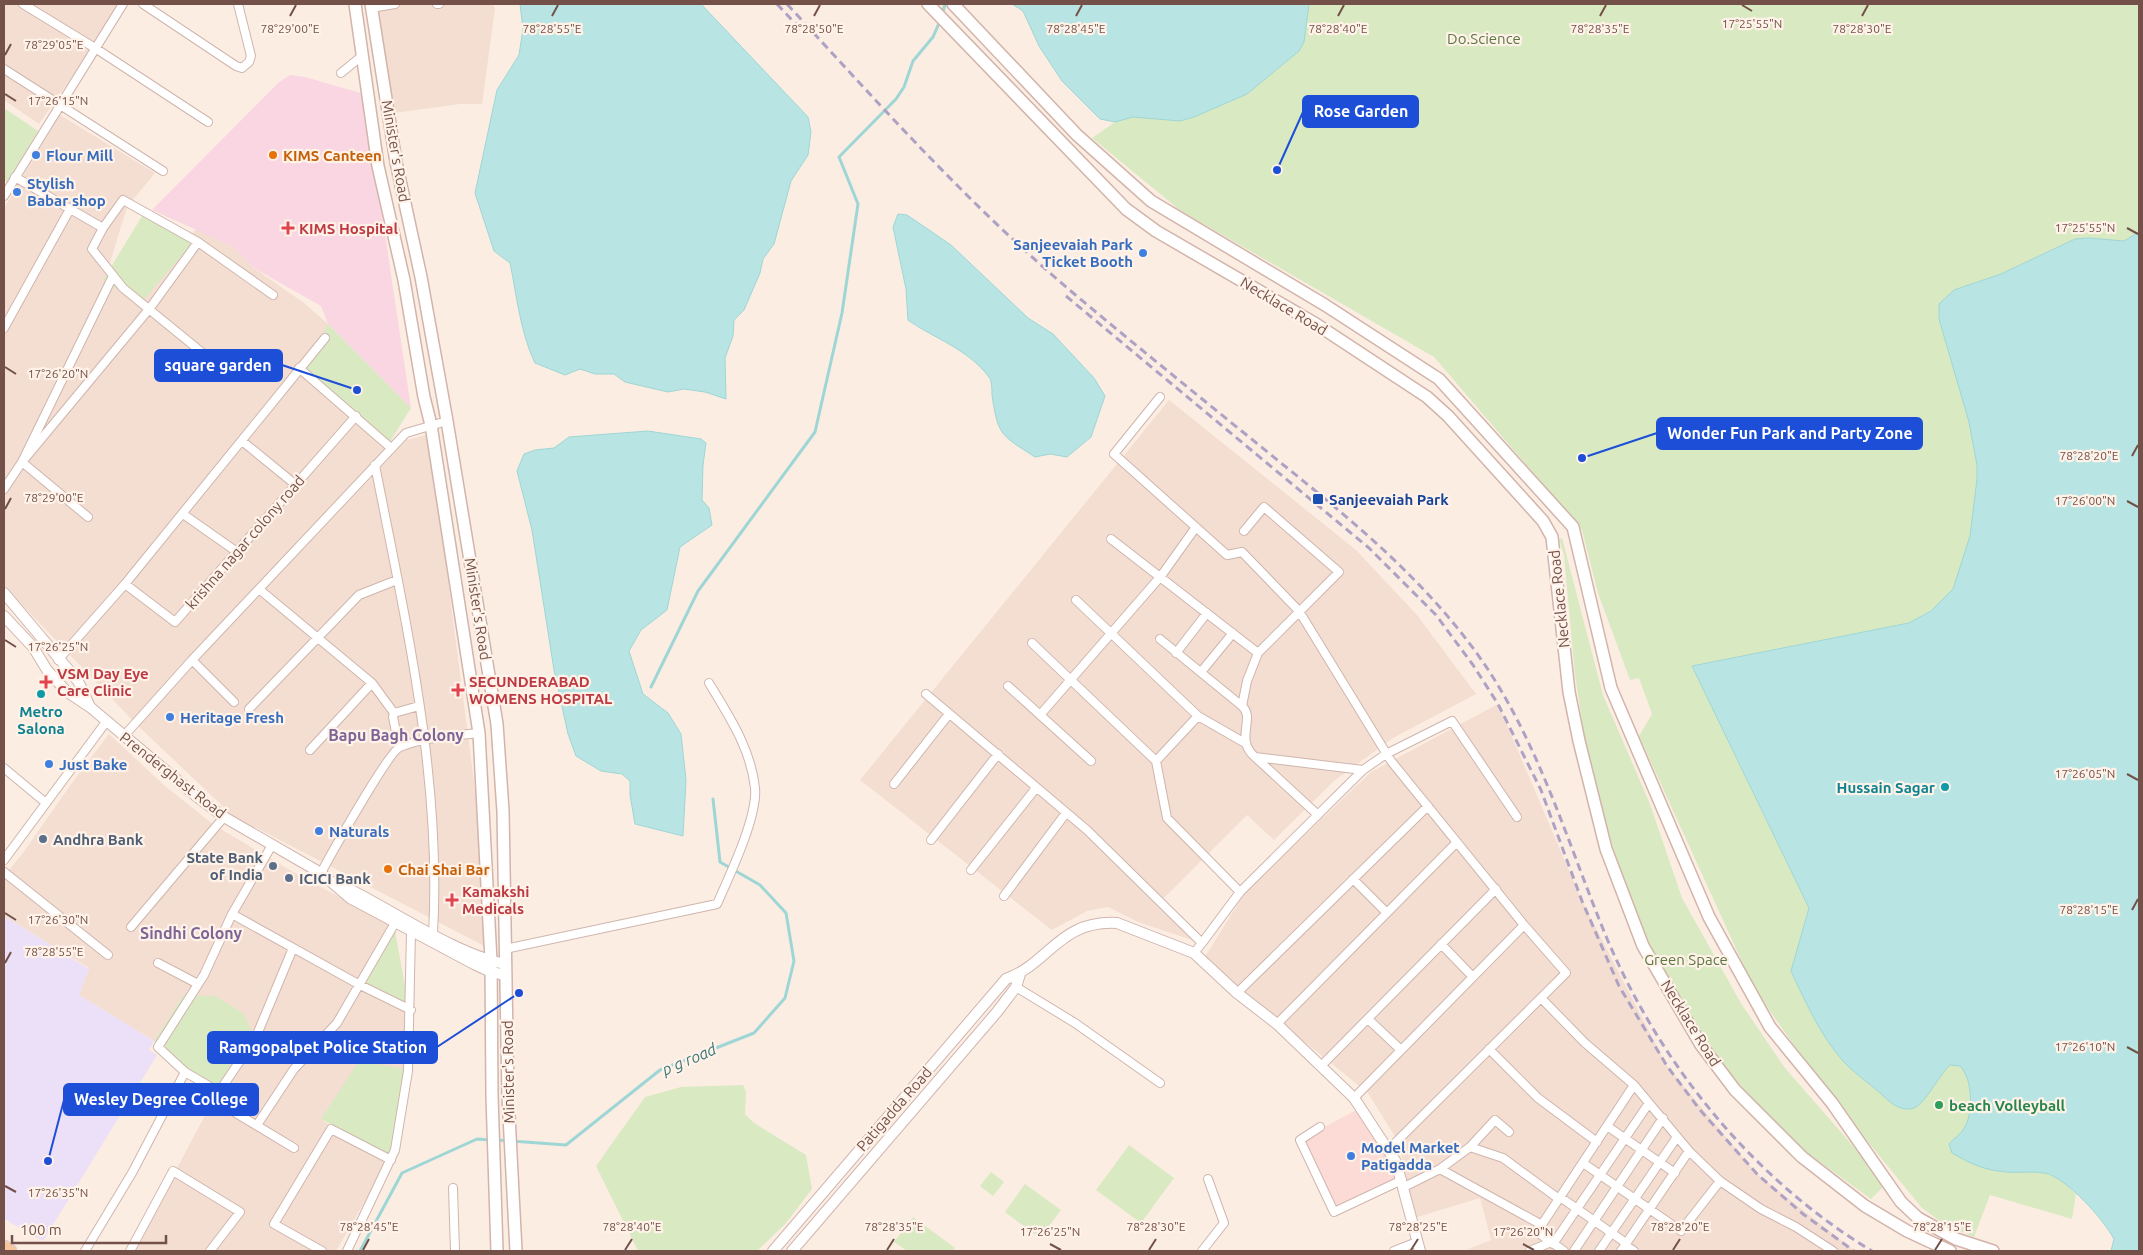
<svg xmlns="http://www.w3.org/2000/svg" width="2143" height="1255" viewBox="0 0 2143 1255" font-family="Ubuntu,sans-serif">
  <style>
    .residential { fill: #f3ded1 }
    .commercial { fill: #fcdbd7 }
    .education { fill: #ebe0f8 }
    .medical { fill: #f9d6e1 }
    .green { fill: #d9e9c2 }
    .water { fill: #b8e5e3; stroke: #9ed6d5 }
    .lines { fill: none; stroke-linecap: round; stroke-linejoin: round }
    .stream { stroke: #9ed6d5; stroke-width: 3 }
    .minor-casing { stroke: #cfb5ad; stroke-width: 10 }
    .tertiary-casing { stroke: #cfb5ad; stroke-width: 12 }
    .secondary-casing { stroke: #d2b4aa; stroke-width: 14 }
    .primary-casing { stroke: #d8cecc; stroke-width: 15 }
    .minor { stroke: #fff; stroke-width: 8 }
    .tertiary { stroke: #fff; stroke-width: 10 }
    .secondary { stroke: #fff; stroke-width: 11 }
    .primary { stroke: #f9c69c; stroke-width: 12 }
    .rail { stroke: #aea2c4; stroke-width: 3; stroke-dasharray: 8 5; stroke-linecap: butt }
    .ticks { fill: none; stroke: #735149; stroke-width: 2 }
    .shop-dot { fill: #3f7fe0; stroke: #fff2e9; stroke-width: 2 }
    .food-dot { fill: #e8710a; stroke: #fff2e9; stroke-width: 2 }
    .health-dot { fill: #e0444e; stroke: #fff2e9; stroke-width: 2 }
    .transit-dot { fill: #1a4fb4; stroke: #fff2e9; stroke-width: 2 }
    .culture-dot { fill: #0f9aa8; stroke: #fff2e9; stroke-width: 2 }
    .service-dot { fill: #5c6f8a; stroke: #fff2e9; stroke-width: 2 }
    .leisure-dot { fill: #2e9e5b; stroke: #fff2e9; stroke-width: 2 }
    .labels { text-anchor: middle; dominant-baseline: central; stroke-width: 4.5; stroke-linejoin: round; paint-order: stroke }
    .park-label { font-size: 15px; fill: #5c7842; stroke: #fff2e9 }
    .street-label { font-size: 15px; fill: #735149; stroke: #fff2e9 }
    .shop-label { font-size: 15px; font-weight: bold; fill: #366cbe; stroke: #fff2e9; text-anchor: start }
    .food-label { font-size: 15px; font-weight: bold; fill: #c56008; stroke: #fff2e9; text-anchor: start }
    .health-label { font-size: 15px; font-weight: bold; fill: #be3a42; stroke: #fff2e9; text-anchor: start }
    .transit-label { font-size: 15px; font-weight: bold; fill: #164399; stroke: #fff2e9; text-anchor: start }
    .culture-label { font-size: 15px; font-weight: bold; fill: #0d838f; stroke: #fff2e9 }
    .service-label { font-size: 15px; font-weight: bold; fill: #4e5e75; stroke: #fff2e9; text-anchor: start }
    .leisure-label { font-size: 15px; font-weight: bold; fill: #27864d; stroke: #fff2e9; text-anchor: start }
    .neighbourhood-label { font-size: 16px; font-weight: bold; fill: #7d6596; stroke: #fff2e9 }
    .water-label { font-size: 16px; font-style: italic; fill: #3e7878; stroke: #fff2e9 }
    .ticks-label { font-size: 12px; text-anchor: middle; fill: #735149; stroke: #fff2e9; stroke-width: 4.5; stroke-linejoin: round; paint-order: stroke }
    .leader { fill: none; stroke: #1d4ed8; stroke-width: 2 }
    .callout-dot { fill: #1d4ed8; stroke: #fff2e9; stroke-width: 2 }
    .callout { fill: #1d4ed8; stroke: #1d4ed8; stroke-width: 2 }
    .callout-label { font-size: 16px; text-anchor: middle; font-weight: bold; fill: #fff }
  </style>
  <rect width="100%" height="100%" fill="#fcede3"/>
  <path class="residential" d="M4,4H119L94,45L39,124L4,100Z
    M375,4H493L495,9L482,104H460L394,113Z
    M60,115L155,173L127,207L105,279L140,304L201,222L232,246L254,268L304,303L328,324L306,366L387,448L160,700L407,440L429,434L496,952L233,816L136,724L4,586V208Z
    M1169,400L1356,550L1417,615L1476,694L1393,738L1334,781L1274,840L1247,815L1158,904L1192,940L1138,922L1108,907L1087,911L1052,930L860,780Z
    M1498,704L1582,901L1667,1066L1757,1174L1855,1251H1464L1491,1240L1480,1198L1414,1218L1399,1143L1368,1093L1203,960L1246,891L1371,772Z
    M109,734L165,786L214,825L300,876L394,926L409,1009L406,1069L321,1119L387,1163L336,1251H133L219,1089L243,1013L215,997L183,995L154,1041L79,995L89,968L4,916V876L23,853L69,787Z"/>
  <path class="commercial" d="M1362,1107L1401,1180L1335,1212L1302,1139Z"/>
  <path class="education" d="M4,916L89,969L79,995L154,1041L149,1050L157,1055L43,1241L4,1219Z"/>
  <path class="medical" d="M290,75L305,77L364,94L411,408L328,324L321,306L254,268L232,246L152,210L278,83Z"/>
  <path class="green" d="M1309,4H2139V232L2124,241L2089,238L2075,239L2001,274L1954,290L1938,312C1949,360 1974,417 1977,466C1979,493 1967,570 1951,591C1940,606 1925,615 1909,623L1692,666L1809,908L1791,971C1805,1001 1820,1035 1843,1061C1853,1072 1866,1081 1878,1091C1887,1100 1900,1113 1914,1108C1925,1104 1939,1075 1950,1065L1960,1066C1973,1079 1974,1115 1963,1130C1960,1135 1954,1139 1949,1144L2045,1173L2061,1180L2076,1194L2072,1219L1990,1195L1974,1237L1945,1225L1922,1208L1823,1087L1754,988L1639,736L1652,714L1639,678L1630,680L1598,593L1582,530L1434,357L1181,211L1092,138L1115,122L1133,117L1180,121L1194,117L1247,94L1299,51L1304,42Z
    M4,108L38,131L8,183L4,180Z
    M144,213L194,241L140,304L103,280Z
    M328,324L411,408L388,445L300,372Z
    M1562,538L1603,695L1650,804L1682,898L1742,1005L1785,1068L1867,1162L1883,1187L1871,1199L1791,1141L1738,1088L1709,1049L1650,949L1620,873L1587,753L1575,675L1564,555L1559,539Z
    M394,926L409,1009L363,986Z
    M183,995L215,996L243,1013L254,1036L219,1089L186,1069L154,1041Z
    M359,1061L406,1069L390,1156L321,1119Z
    M743,1085L746,1092L745,1114L754,1123L806,1155L812,1189L786,1223L757,1251H638L596,1166L645,1097L681,1087Z
    M1129,1145L1174,1178L1141,1223L1096,1190Z
    M991,1172L1004,1182L993,1196L980,1186Z
    M1025,1184L1061,1210L1040,1238L1005,1212Z
    M913,1217L955,1248L952,1251H907L894,1242Z"/>
  <path class="water" d="M520,4H701L808,117L811,132L808,155L791,181L774,244L763,259L760,273L744,310L734,320L733,336L725,358L726,399L705,392L684,389L668,392L625,382L614,374H595L580,369L565,375L535,363C520,332 517,296 510,263L494,251L475,193L497,90L519,55L523,29Z
    M1012,4H1309L1304,42L1299,51L1247,94L1194,117L1180,121L1133,117L1115,122L1100,119L1062,81L1039,46L1023,11Z
    M898,214L907,215L951,245L1028,318L1053,334L1094,378L1105,396L1091,437L1067,457L1050,454L1035,457C1001,435 998,436 992,395C992,390 992,381 989,377C968,349 935,339 908,320L906,289L893,227Z
    M2139,232V1251H2111L2114,1239C2104,1220 2067,1178 2045,1173C2033,1171 2019,1173 2006,1172C1984,1170 1971,1164 1952,1153L1949,1144C1953,1139 1960,1135 1963,1130C1974,1115 1973,1079 1960,1066L1950,1065C1939,1075 1925,1104 1914,1108C1900,1113 1887,1100 1878,1091C1866,1081 1853,1072 1843,1061C1820,1035 1805,1001 1791,971L1809,908L1692,666L1909,623L1931,611L1953,589L1970,536L1977,479V465L1969,422L1939,319V304L1954,290L2001,274L2075,239L2089,238L2124,241Z
    M648,431L701,439L706,443L703,465L702,500L709,508L712,525L680,547L667,610L641,630L629,651L643,694L668,713L681,734L686,780L683,836L635,824L630,795V781L622,774L601,771L576,756L568,734L554,670L532,530L517,471L524,454L535,450L554,448L569,437Z"/>
  <g class="lines">
    <path class="stream" d="M942,15L945,4
      M651,687L698,591L815,432L842,313L858,204L839,157L896,99L904,87L913,61L933,37L940,21
      M497,1140L566,1145L660,1070L754,1033L785,998L794,961L786,913L760,885L720,862L713,799
      M360,1251L402,1173L477,1139L490,1140"/>
    <defs>
      <path id="minor" d="M23,4L95,48L208,122
        M143,4L236,66L242,68L249,62L251,56L238,4
        M437,4H439
        M371,8L395,4
        M4,69L163,171
        M341,73L363,55
        M15,177L103,228
        M4,196L123,4
        M4,328L70,209
        M210,359L123,288L92,249L103,228L123,200L198,242L273,295
        M299,368L391,448
        M1160,397L1114,454L1227,555L1242,552L1299,611L1391,761L1524,925L1566,973L1389,1149
        M242,441L296,485
        M375,465C405,619 442,776 433,934
        M4,489L22,462L150,308L198,242
        M183,514L237,552
        M88,517L22,462L112,278
        M1244,531L1264,507L1339,572L1258,653L1247,681L1242,706C1256,718 1234,739 1255,757L1363,770
        M1111,539L1258,653
        M125,584L175,622L356,416
        M259,589L372,683L394,713L393,717L399,747
        M1076,600L1198,716
        M1160,639L1242,706
        M1032,643L1156,761L1167,818L1240,892
        M1176,653L1207,613
        M58,660L125,584L325,338
        M192,660L234,702
        M1201,672L1233,633
        M1008,686L1091,761
        M926,694L1087,830L1202,943L1194,953
        M249,709L359,595L397,580
        M394,713L419,706
        M1040,715L1161,576L1196,527
        M123,737L192,660L406,433L447,421
        M310,750L372,683
        M1255,757L1318,815
        M1156,761L1198,716L1245,743
        M4,768L46,803
        M894,784L949,714
        M931,840L998,754
        M272,845L232,914L204,975L158,1047L185,1072L219,1092L256,1037L293,948
        M4,860L106,722
        M971,870L1036,788
        M4,872L108,955
        M321,873C330,856 389,751 400,747C424,737 453,736 479,733
        M1353,879L1387,913
        M1004,896L1066,813
        M232,914L360,985L411,1010
        M131,927L224,817
        M1202,943L1240,892L1363,770L1386,754L1452,721L1517,817
        M1441,944L1473,977
        M505,949L717,904C729,877 758,816 755,788C751,749 729,716 709,683
        M158,963L198,984
        M1016,987L1075,1023L1160,1083
        M1237,993L1428,806
        M1541,998L1585,1043L1634,1085L1689,1151L1720,1181L1761,1209L1796,1227L1833,1251
        M1368,1019L1401,1050
        M1277,1024L1457,842
        M1489,1049L1538,1098L1597,1142
        M1321,1066L1496,889
        M1354,1098L1524,925
        M216,1101L294,1148
        M257,1125L294,1069L337,1023L395,923
        M1607,1126L1675,1173
        M1320,1127L1300,1140L1334,1212L1402,1180
        M1470,1147L1495,1120L1509,1132
        M1583,1163L1681,1231L1720,1181
        M1440,1169L1542,1225
        M1404,1187L1440,1169L1470,1147L1503,1158L1559,1199
        M453,1188L455,1251
        M1560,1197L1626,1243
        M1553,1244L1649,1103
        M1625,1245L1634,1251
        M85,1251L132,1173L185,1072
        M130,1251L173,1171L240,1212L210,1251
        M322,1251L274,1224L331,1129L391,1160
        M347,1251L395,1150L408,1071L411,931
        M1202,1251L1224,1223L1208,1179
        M1394,1251L1417,1242
        M1530,1251L1551,1242
        M1564,1251L1537,1232L1634,1085
        M1574,1251L1663,1118
        M1599,1251L1677,1137
        M1621,1251L1689,1151"/>
      <path id="tertiary" d="M4,593L78,681L90,707
        M4,616L33,647L47,670L66,691L90,707L196,796L224,817L321,873L350,898L474,964L491,972L506,975
        M338,887L353,891C396,913 460,956 506,964
        M773,1251L1006,979C1050,963 1059,920 1117,923L1194,953L1237,993L1277,1024L1354,1098L1396,1162L1420,1251
        M792,1251L997,1012L1016,987L1020,974"/>
      <path id="secondary" d="M355,4L378,166L404,280L424,397L431,425L479,733L491,961L492,1096L497,1251
        M371,4L396,162L421,277L447,421L497,724L503,811L508,1096L516,1251
        M928,4L1126,209L1156,231L1316,324L1427,397L1448,416L1543,521L1552,537L1569,692L1579,741L1606,849L1643,946L1701,1045L1735,1090L1802,1157L1865,1206L1907,1231L1950,1251
        M953,4L1077,135L1151,201L1325,305L1439,379L1573,527L1611,688L1709,917L1770,1027L1832,1103L1901,1202L1918,1218L1956,1239L1993,1251"/>
      <path id="primary" d="M4,1247L10,1251"/>
    </defs>
    <use href="#minor" class="minor-casing"/>
    <use href="#tertiary" class="tertiary-casing"/>
    <use href="#secondary" class="secondary-casing"/>
    <use href="#primary" class="primary-casing"/>
    <use href="#minor" class="minor"/>
    <use href="#tertiary" class="tertiary"/>
    <use href="#secondary" class="secondary"/>
    <use href="#primary" class="primary"/>
    <path class="rail" d="M777,4L804,33
      M787,4C879,104 968,204 1072,292C1141,350 1211,406 1281,463C1357,524 1435,589 1489,671C1543,754 1570,850 1608,941C1662,1067 1754,1180 1872,1251
      M1066,296L1369,548L1436,615L1473,665L1498,704L1541,790L1582,901L1619,986L1667,1066L1700,1110L1757,1174L1803,1214L1854,1251"/>
  </g>
  <path class="ticks" d="M1742,5L1752,11M290,16L296,5M552,16L558,5M814,16L820,5M1076,16L1082,5M1338,16L1344,5M1600,16L1606,5M1862,16L1868,5M5,55L11,44M5,94L16,101M2127,228L2138,234M5,367L16,374M2132,456L2138,445M2127,501L2138,507M5,509L11,498M5,640L16,647M2127,774L2138,780M2132,910L2138,899M5,913L16,920M5,963L11,952M2127,1047L2138,1053M5,1186L16,1192M1050,1244L1061,1250M1523,1244L1534,1250M363,1250L369,1239M625,1250L632,1239M887,1250L894,1239M1149,1250L1156,1239M1411,1250L1418,1239M1673,1250L1680,1239M1935,1250L1942,1239"/>
  <g class="shop-dot">
    <circle cx="36" cy="155" r="5"/>
    <circle cx="17" cy="192" r="5"/>
    <circle cx="1143" cy="253" r="5"/>
    <circle cx="170" cy="717" r="5"/>
    <circle cx="49" cy="764" r="5"/>
    <circle cx="319" cy="831" r="5"/>
    <circle cx="1351" cy="1156" r="5"/>
  </g>
  <g class="food-dot">
    <circle cx="273" cy="155" r="5"/>
    <circle cx="388" cy="869" r="5"/>
  </g>
  <g class="health-dot">
    <path d="M285.5 220.5h5v5h5v5h-5v5h-5v-5h-5v-5h5z"/>
    <path d="M43.5 674.5h5v5h5v5h-5v5h-5v-5h-5v-5h5z"/>
    <path d="M455.5 682.5h5v5h5v5h-5v5h-5v-5h-5v-5h5z"/>
    <path d="M449.5 892.5h5v5h5v5h-5v5h-5v-5h-5v-5h5z"/>
  </g>
  <rect class="transit-dot" x="1312" y="493" width="12" height="12" rx="2.5"/>
  <g class="culture-dot">
    <circle cx="41" cy="694" r="5"/>
    <circle cx="1945" cy="787" r="5"/>
  </g>
  <g class="service-dot">
    <circle cx="43" cy="839" r="5"/>
    <circle cx="273" cy="866" r="5"/>
    <circle cx="289" cy="878" r="5"/>
  </g>
  <circle class="leisure-dot" cx="1939" cy="1105" r="5"/>
  <g class="labels">
    <g class="park-label">
      <text x="1484" y="38">Do.Science</text>
      <text x="1686" y="959">Green Space</text>
    </g>
    <g class="street-label">
      <text transform="translate(396 151) rotate(80)">Minister's Road</text>
      <text transform="translate(1284 306) rotate(31)">Necklace Road</text>
      <text transform="translate(245 542) rotate(-49)">krishna nagar colony road</text>
      <text transform="translate(1559 599) rotate(-96)">Necklace Road</text>
      <text transform="translate(478 609) rotate(81)">Minister's Road</text>
      <text transform="translate(173 775) rotate(38)">Prenderghast Road</text>
      <text transform="translate(1691 1023) rotate(58)">Necklace Road</text>
      <text transform="translate(508 1072) rotate(-91)">Minister's Road</text>
      <text transform="translate(894 1109) rotate(-49)">Patigadda Road</text>
    </g>
    <g class="shop-label">
      <text x="46" y="155">Flour Mill</text>
      <text x="27" y="183">Stylish<tspan x="27" dy="17">Babar shop</tspan></text>
      <text x="1133" y="244" text-anchor="end">Sanjeevaiah Park<tspan x="1133" dy="17">Ticket Booth</tspan></text>
      <text x="180" y="717">Heritage Fresh</text>
      <text x="59" y="764">Just Bake</text>
      <text x="329" y="831">Naturals</text>
      <text x="1361" y="1147">Model Market<tspan x="1361" dy="17">Patigadda</tspan></text>
    </g>
    <g class="food-label">
      <text x="283" y="155">KIMS Canteen</text>
      <text x="398" y="869">Chai Shai Bar</text>
    </g>
    <g class="health-label">
      <text x="299" y="228">KIMS Hospital</text>
      <text x="57" y="673">VSM Day Eye<tspan x="57" dy="17">Care Clinic</tspan></text>
      <text x="469" y="681">SECUNDERABAD<tspan x="469" dy="17">WOMENS HOSPITAL</tspan></text>
      <text x="462" y="891">Kamakshi<tspan x="462" dy="17">Medicals</tspan></text>
    </g>
    <g class="transit-label">
      <text x="1329" y="499">Sanjeevaiah Park</text>
    </g>
    <g class="culture-label">
      <text x="41" y="711">Metro<tspan x="41" dy="17">Salona</tspan></text>
      <text x="1935" y="787" text-anchor="end">Hussain Sagar</text>
    </g>
    <g class="service-label">
      <text x="53" y="839">Andhra Bank</text>
      <text x="263" y="857" text-anchor="end">State Bank<tspan x="263" dy="17">of India</tspan></text>
      <text x="299" y="878">ICICI Bank</text>
    </g>
    <g class="leisure-label">
      <text x="1949" y="1105">beach Volleyball</text>
    </g>
    <g class="neighbourhood-label">
      <text x="396" y="735">Bapu Bagh Colony</text>
      <text x="191" y="933">Sindhi Colony</text>
    </g>
    <g class="water-label">
      <text transform="translate(689 1059) rotate(-23)">p g road</text>
    </g>
  </g>
  <g class="ticks-label">
    <text x="1752" y="28">17°25'55"N</text>
    <text x="290" y="33">78°29'00"E</text>
    <text x="552" y="33">78°28'55"E</text>
    <text x="814" y="33">78°28'50"E</text>
    <text x="1076" y="33">78°28'45"E</text>
    <text x="1338" y="33">78°28'40"E</text>
    <text x="1600" y="33">78°28'35"E</text>
    <text x="1862" y="33">78°28'30"E</text>
    <text x="54" y="49">78°29'05"E</text>
    <text x="58" y="105">17°26'15"N</text>
    <text x="2085" y="232">17°25'55"N</text>
    <text x="58" y="378">17°26'20"N</text>
    <text x="2089" y="460">78°28'20"E</text>
    <text x="54" y="502">78°29'00"E</text>
    <text x="2085" y="505">17°26'00"N</text>
    <text x="58" y="651">17°26'25"N</text>
    <text x="2085" y="778">17°26'05"N</text>
    <text x="2089" y="914">78°28'15"E</text>
    <text x="58" y="924">17°26'30"N</text>
    <text x="54" y="956">78°28'55"E</text>
    <text x="2085" y="1051">17°26'10"N</text>
    <text x="58" y="1197">17°26'35"N</text>
    <text x="369" y="1231">78°28'45"E</text>
    <text x="632" y="1231">78°28'40"E</text>
    <text x="894" y="1231">78°28'35"E</text>
    <text x="1156" y="1231">78°28'30"E</text>
    <text x="1418" y="1231">78°28'25"E</text>
    <text x="1680" y="1231">78°28'20"E</text>
    <text x="1942" y="1231">78°28'15"E</text>
    <text x="1050" y="1236">17°26'25"N</text>
    <text x="1523" y="1236">17°26'20"N</text>
  </g>
  <path class="leader" d="M1277 170L1303 112M357 390L282 365M1582 458L1657 433M519 993L437 1047M48 1161L64 1100"/>
  <g class="callout-dot">
    <circle cx="1277" cy="170" r="5"/>
    <circle cx="357" cy="390" r="5"/>
    <circle cx="1582" cy="458" r="5"/>
    <circle cx="519" cy="993" r="5"/>
    <circle cx="48" cy="1161" r="5"/>
  </g>
  <g class="callout">
    <rect x="1303" y="96" width="115" height="31" rx="5"/>
    <rect x="155" y="350" width="127" height="31" rx="5"/>
    <rect x="1657" y="418" width="265" height="31" rx="5"/>
    <rect x="208" y="1032" width="229" height="31" rx="5"/>
    <rect x="64" y="1084" width="194" height="31" rx="5"/>
  </g>
  <g class="callout-label">
    <text x="1361" y="117">Rose Garden</text>
    <text x="218" y="371">square garden</text>
    <text x="1790" y="439">Wonder Fun Park and Party Zone</text>
    <text x="323" y="1053">Ramgopalpet Police Station</text>
    <text x="161" y="1105">Wesley Degree College</text>
  </g>
  <rect width="2143" height="1255" fill="none" stroke="#735149" stroke-width="10"/>
  <path d="M12 1235v8h154v-8" fill="none" stroke="#735149" stroke-width="2.5"/>
  <text x="20" y="1235" font-size="15" fill="#735149" stroke="#fff2e9" stroke-width="4" paint-order="stroke">100 m</text>
</svg>
